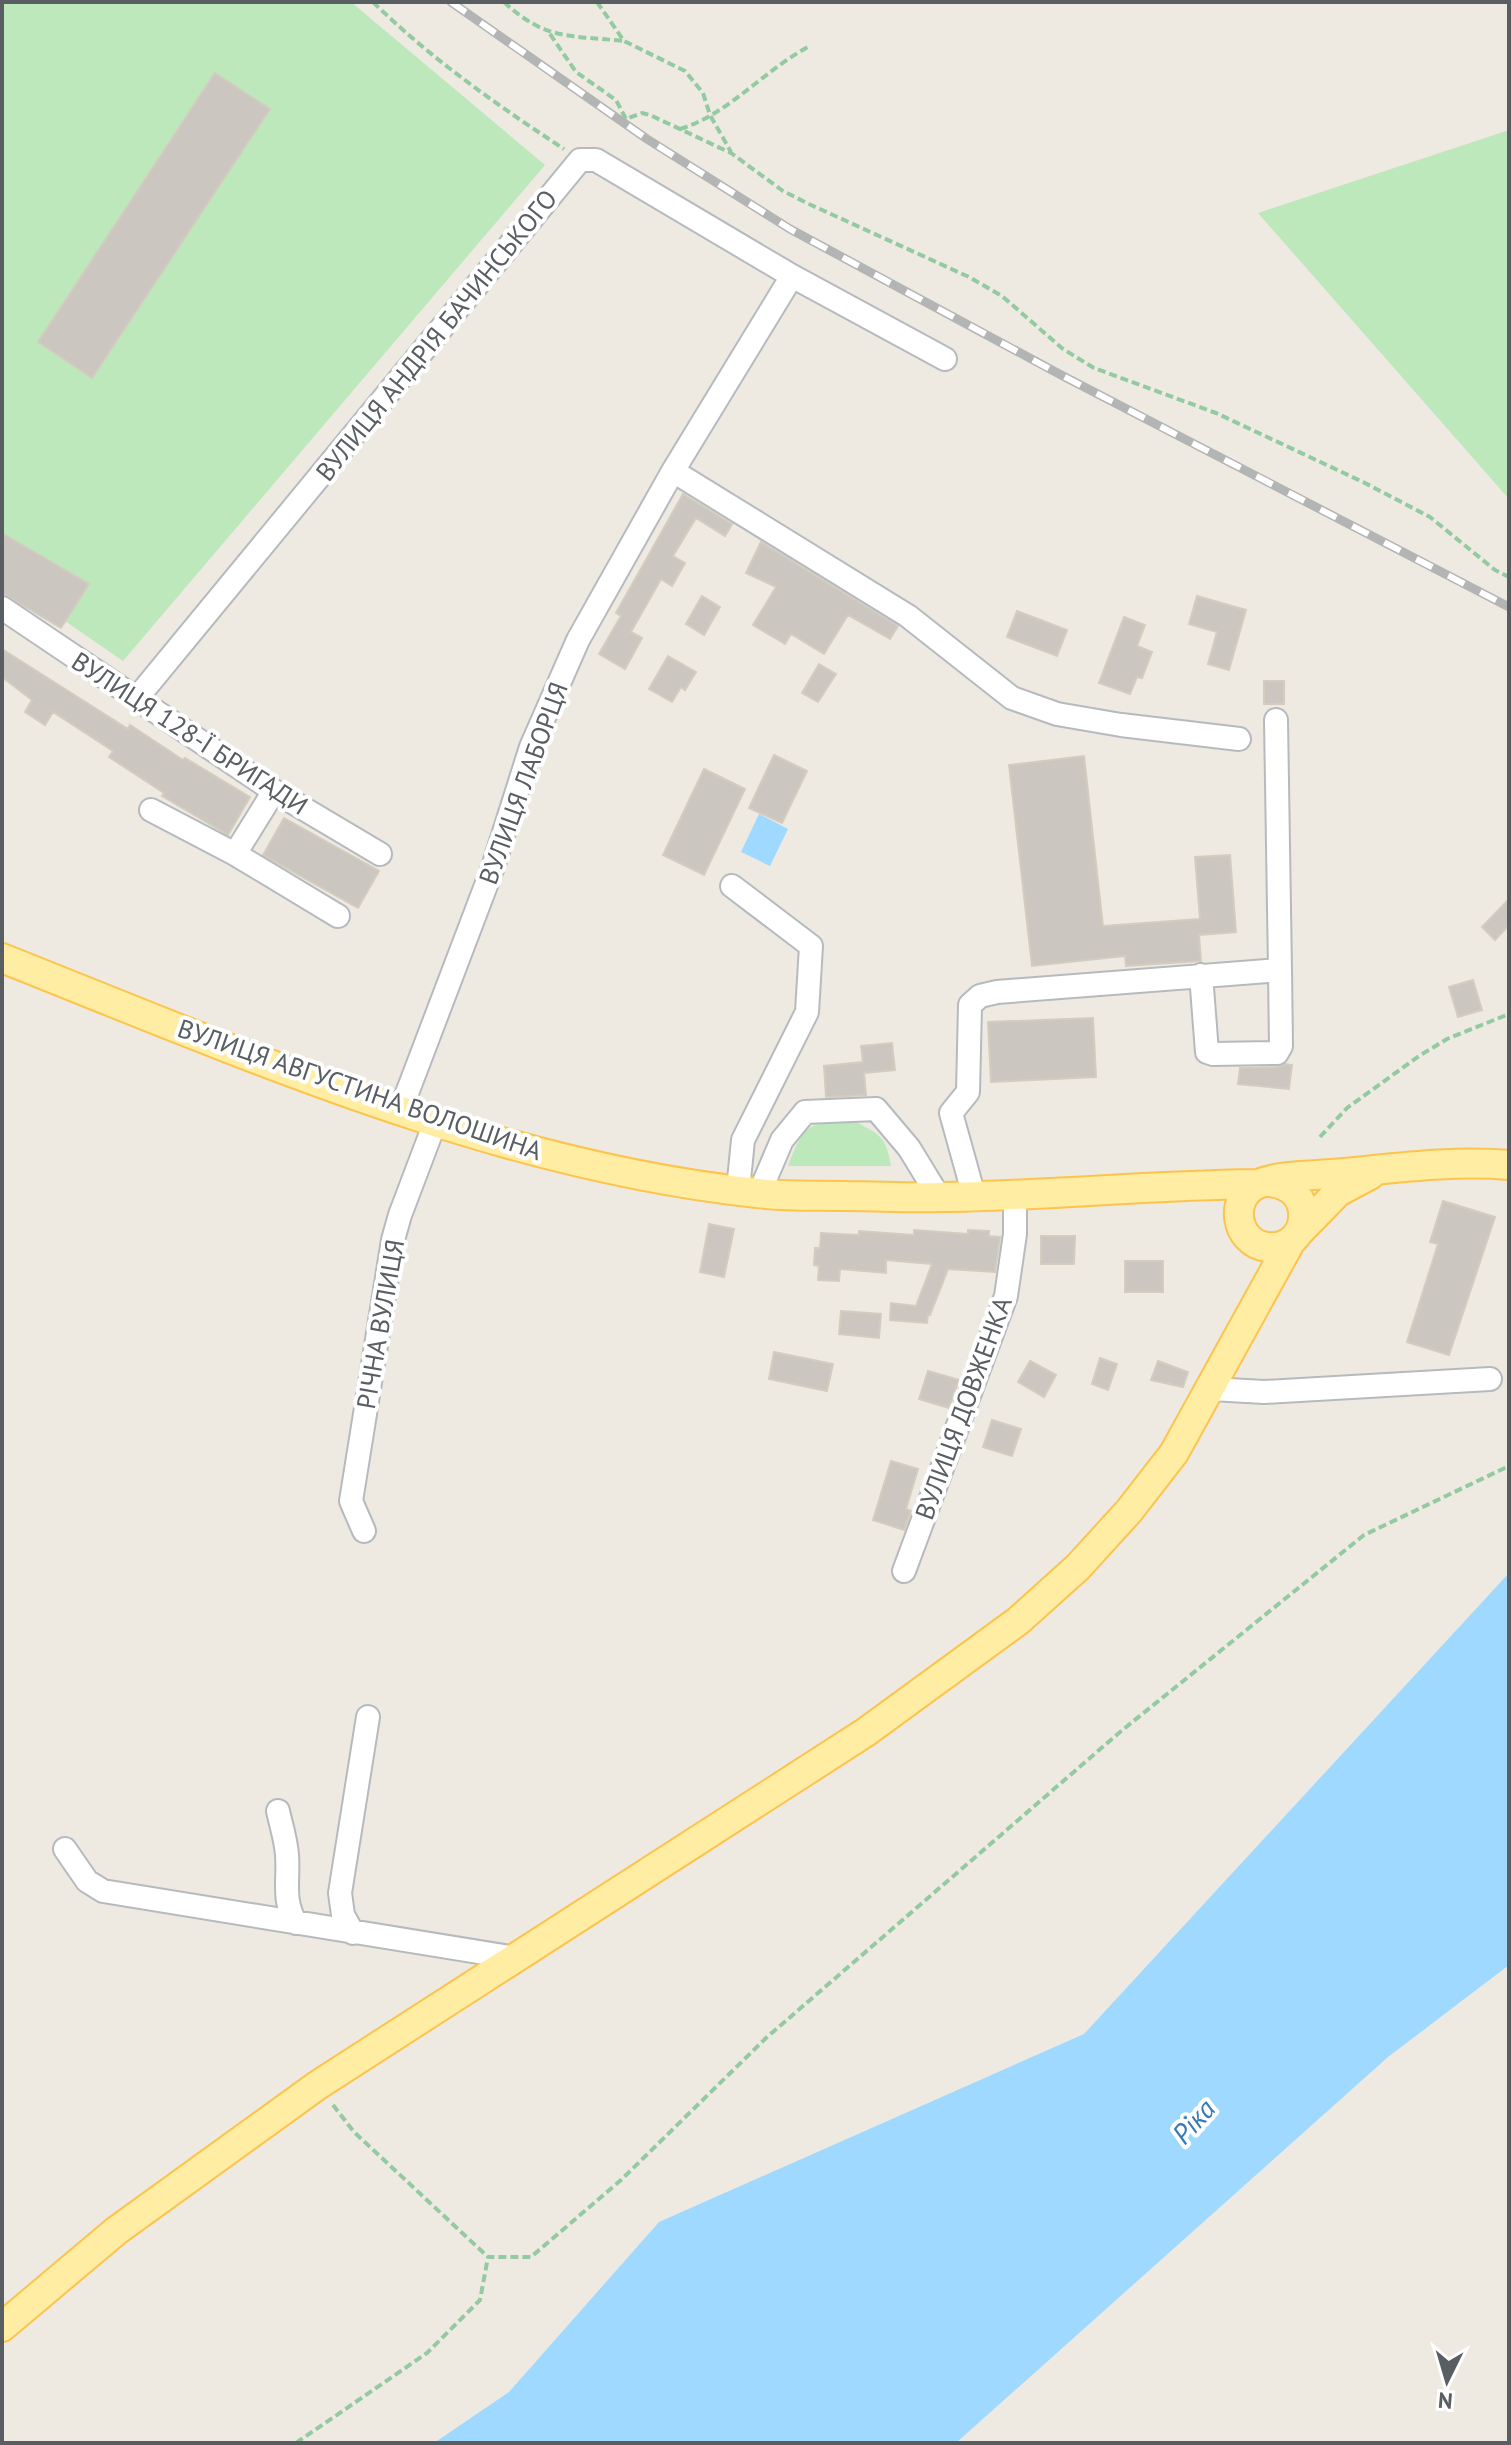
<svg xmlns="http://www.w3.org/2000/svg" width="1511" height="2445" viewBox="0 0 1511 2445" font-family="'PT Sans',sans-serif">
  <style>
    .green { fill: #bce8bb }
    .water { fill: #9fd9ff }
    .building { fill: #cbc7c0; stroke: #d3ccbf; stroke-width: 2 }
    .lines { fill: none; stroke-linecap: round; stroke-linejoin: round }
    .minor-casing { stroke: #b6babf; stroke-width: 26 }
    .major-casing { stroke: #fcc44c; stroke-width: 32 }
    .path { stroke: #93caa1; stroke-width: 4; stroke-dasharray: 8 4; stroke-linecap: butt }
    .minor { stroke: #fff; stroke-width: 22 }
    .major { stroke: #ffeda4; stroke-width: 28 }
    .rail-casing { stroke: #b3b4b4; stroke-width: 9 }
    .rail { stroke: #fff; stroke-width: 6; stroke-dasharray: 18; stroke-linecap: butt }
    .labels { text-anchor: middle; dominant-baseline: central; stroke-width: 8; stroke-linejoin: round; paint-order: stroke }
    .street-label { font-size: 26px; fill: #595e63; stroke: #fff }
    .water-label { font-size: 28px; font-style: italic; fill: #357ab8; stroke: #fff }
  </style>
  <rect width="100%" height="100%" fill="#eeeae1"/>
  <path class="green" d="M2,2H351L545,165L123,661L65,621L88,583L2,533Z
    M1509,130V499L1258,213Z
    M856,1122C881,1135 886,1137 891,1166H788C806,1119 810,1123 856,1122Z"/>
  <path class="water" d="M759,814L788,829L770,866L741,852Z
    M1509,1573V1965L1388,2057L956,2443H434L509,2392L659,2222L1084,2034Z"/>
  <path class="building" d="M215,73L270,109L92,378L38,342Z
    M683,494L732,524L725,536L696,518L673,556L685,563L672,586L661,579L631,632L642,638L625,669L599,654L621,616L616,613Z
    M2,533L89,584L61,628L2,593Z
    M761,542L898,626L890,639L848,615L824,654L791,634L785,644L753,625L776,587L746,573Z
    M702,596L720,607L704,635L686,624Z
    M1197,596L1246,610L1229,670L1208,664L1217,632L1189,624Z
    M1017,611L1067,630L1057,656L1007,637Z
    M1124,617L1145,625L1137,646L1152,652L1142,678L1137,677L1130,694L1099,683Z
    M2,649L128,729L130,725L183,760L185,758L250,797L228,835L162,796L164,793L109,757L113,751L53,712L45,725L25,712L32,700L2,677Z
    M668,656L696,672L685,690L681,687L672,702L649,689Z
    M819,664L836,674L818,702L802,693Z
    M1264,681H1284V704H1264Z
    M774,755L807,771L782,823L749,808Z
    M1084,756L1103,926L1200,919L1195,857L1230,855L1236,932L1199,935L1201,961L1126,966L1125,956L1032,966L1009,765Z
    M704,769L745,789L704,875L663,855Z
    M284,818L379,871L358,908L263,855Z
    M1509,899V925L1495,940L1482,927Z
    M1473,980L1482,1010L1458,1017L1449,987Z
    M1093,1018L1096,1077L991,1082L988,1022Z
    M892,1043L895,1070L864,1073L866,1095L826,1097L824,1066L863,1062L861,1046Z
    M1285,1064L1292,1065L1289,1089L1238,1084L1240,1068L1277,1067Z
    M1443,1201L1495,1217L1449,1355L1407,1342L1438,1244L1430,1242Z
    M709,1224L734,1229L724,1277L700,1272Z
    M914,1230L968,1234V1230L989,1231V1236L1000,1237L995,1272L948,1269L930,1315L928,1314L927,1323L890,1320L891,1303L916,1306L932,1264L886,1260V1273L840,1269L839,1281L818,1280L819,1266L814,1265L815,1248H820L821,1233L859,1235V1231L914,1235Z
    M1041,1236H1075L1074,1264H1041Z
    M1125,1261H1163V1292H1125Z
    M841,1311L881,1314L879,1338L839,1334Z
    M774,1352L833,1364L827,1391L769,1379Z
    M1100,1358L1117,1364L1108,1390L1092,1384Z
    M1030,1361L1056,1375L1044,1397L1018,1382Z
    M1158,1361L1188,1372L1183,1387L1151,1380Z
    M928,1371L959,1380L949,1408L919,1399Z
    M992,1420L1021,1429L1012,1456L983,1447Z
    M891,1461L918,1469L906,1509L911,1511L904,1530L873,1520Z"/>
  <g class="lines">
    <defs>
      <path id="minor" d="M673,471L908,616L1012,698L1057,714L1121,725L1239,739
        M2,608L274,791L380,854
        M137,698L580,160H596L792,276L945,359
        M151,810L235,854L338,916
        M235,854L274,791
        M732,886L811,946L807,1012L743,1140L738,1190
        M1201,975L1207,1052L1213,1054L1277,1053L1281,1046L1280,970
        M401,1109L493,867L531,747L578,640L673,471L792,276
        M759,1194L782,1140L805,1112L876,1109L909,1148L939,1197
        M974,1196L951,1113L968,1092L970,1005L980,996L997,992L1280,970L1276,720
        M1211,1389L1264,1392L1490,1379
        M364,1531L351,1501L393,1240L400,1215L436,1120
        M904,1571L1006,1296L1015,1234V1194
        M278,1811C281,1825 286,1840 287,1855C289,1880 282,1900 296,1923
        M65,1849L87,1881L103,1891L516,1958
        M353,1933L343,1915L340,1893L368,1717"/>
      <path id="major" d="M2,958C244,1054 497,1166 757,1193C787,1197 818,1195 848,1196C879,1196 909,1198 940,1197C1046,1196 1152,1185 1258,1184
        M1268,1182C1319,1185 1311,1252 1267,1247C1235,1243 1228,1197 1258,1184C1280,1175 1309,1176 1331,1174C1390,1169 1450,1160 1509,1165
        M1299,1232L1338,1192L1370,1175
        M2,2327L116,2231L318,2085L866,1732L1018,1621L1078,1567L1129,1511L1174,1453L1291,1241"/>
    </defs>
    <use href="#minor" class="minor-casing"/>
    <use href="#major" class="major-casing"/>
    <path class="path" d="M373,2C430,58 497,105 564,149
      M504,2C546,41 570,35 624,41
      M597,2L624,41L685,71L703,93L710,115L731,152
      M550,34L576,72L616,100L626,119L642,113L650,115L731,153L783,191L809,204L969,277L1002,296L1063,349L1094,368L1216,413L1363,482L1430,517L1495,570L1509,577
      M680,129C729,114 763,71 808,47
      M1320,1137L1347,1108L1419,1056L1447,1039L1509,1014
      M333,2105L354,2132L488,2257
      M296,2443L427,2353L480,2300L488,2257H531L621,2180L766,2038L1120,1732L1364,1535L1509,1466"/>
    <use href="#minor" class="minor"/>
    <use href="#major" class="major"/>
    <defs>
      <path id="rail" d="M451,2L647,139L790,229L1063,376L1509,607"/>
    </defs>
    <use href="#rail" class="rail-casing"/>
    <use href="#rail" class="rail"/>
  </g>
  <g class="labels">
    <g class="street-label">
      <text transform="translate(436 335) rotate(-51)">ВУЛИЦЯ АНДРІЯ БАЧИНСЬКОГО</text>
      <text transform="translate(190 733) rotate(33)">ВУЛИЦЯ 128-Ї БРИГАДИ</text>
      <text transform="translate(523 783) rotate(-70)">ВУЛИЦЯ ЛАБОРЦЯ</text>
      <text transform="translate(360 1089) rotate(19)">ВУЛИЦЯ АВГУСТИНА ВОЛОШИНА</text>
      <text transform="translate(380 1324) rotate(-80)">РІЧНА ВУЛИЦЯ</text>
      <text transform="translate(963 1408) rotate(-70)">ВУЛИЦЯ ДОВЖЕНКА</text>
    </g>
    <g class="water-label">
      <text transform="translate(1193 2121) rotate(-48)">Ріка</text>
    </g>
  </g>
  <rect width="1511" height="2445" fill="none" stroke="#595e63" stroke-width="8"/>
  <g transform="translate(1447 2381) rotate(185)" stroke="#ffffff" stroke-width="6" paint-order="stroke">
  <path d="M0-6L14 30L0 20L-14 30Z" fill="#595e63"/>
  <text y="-12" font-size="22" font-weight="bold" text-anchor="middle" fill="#595e63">N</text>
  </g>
</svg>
